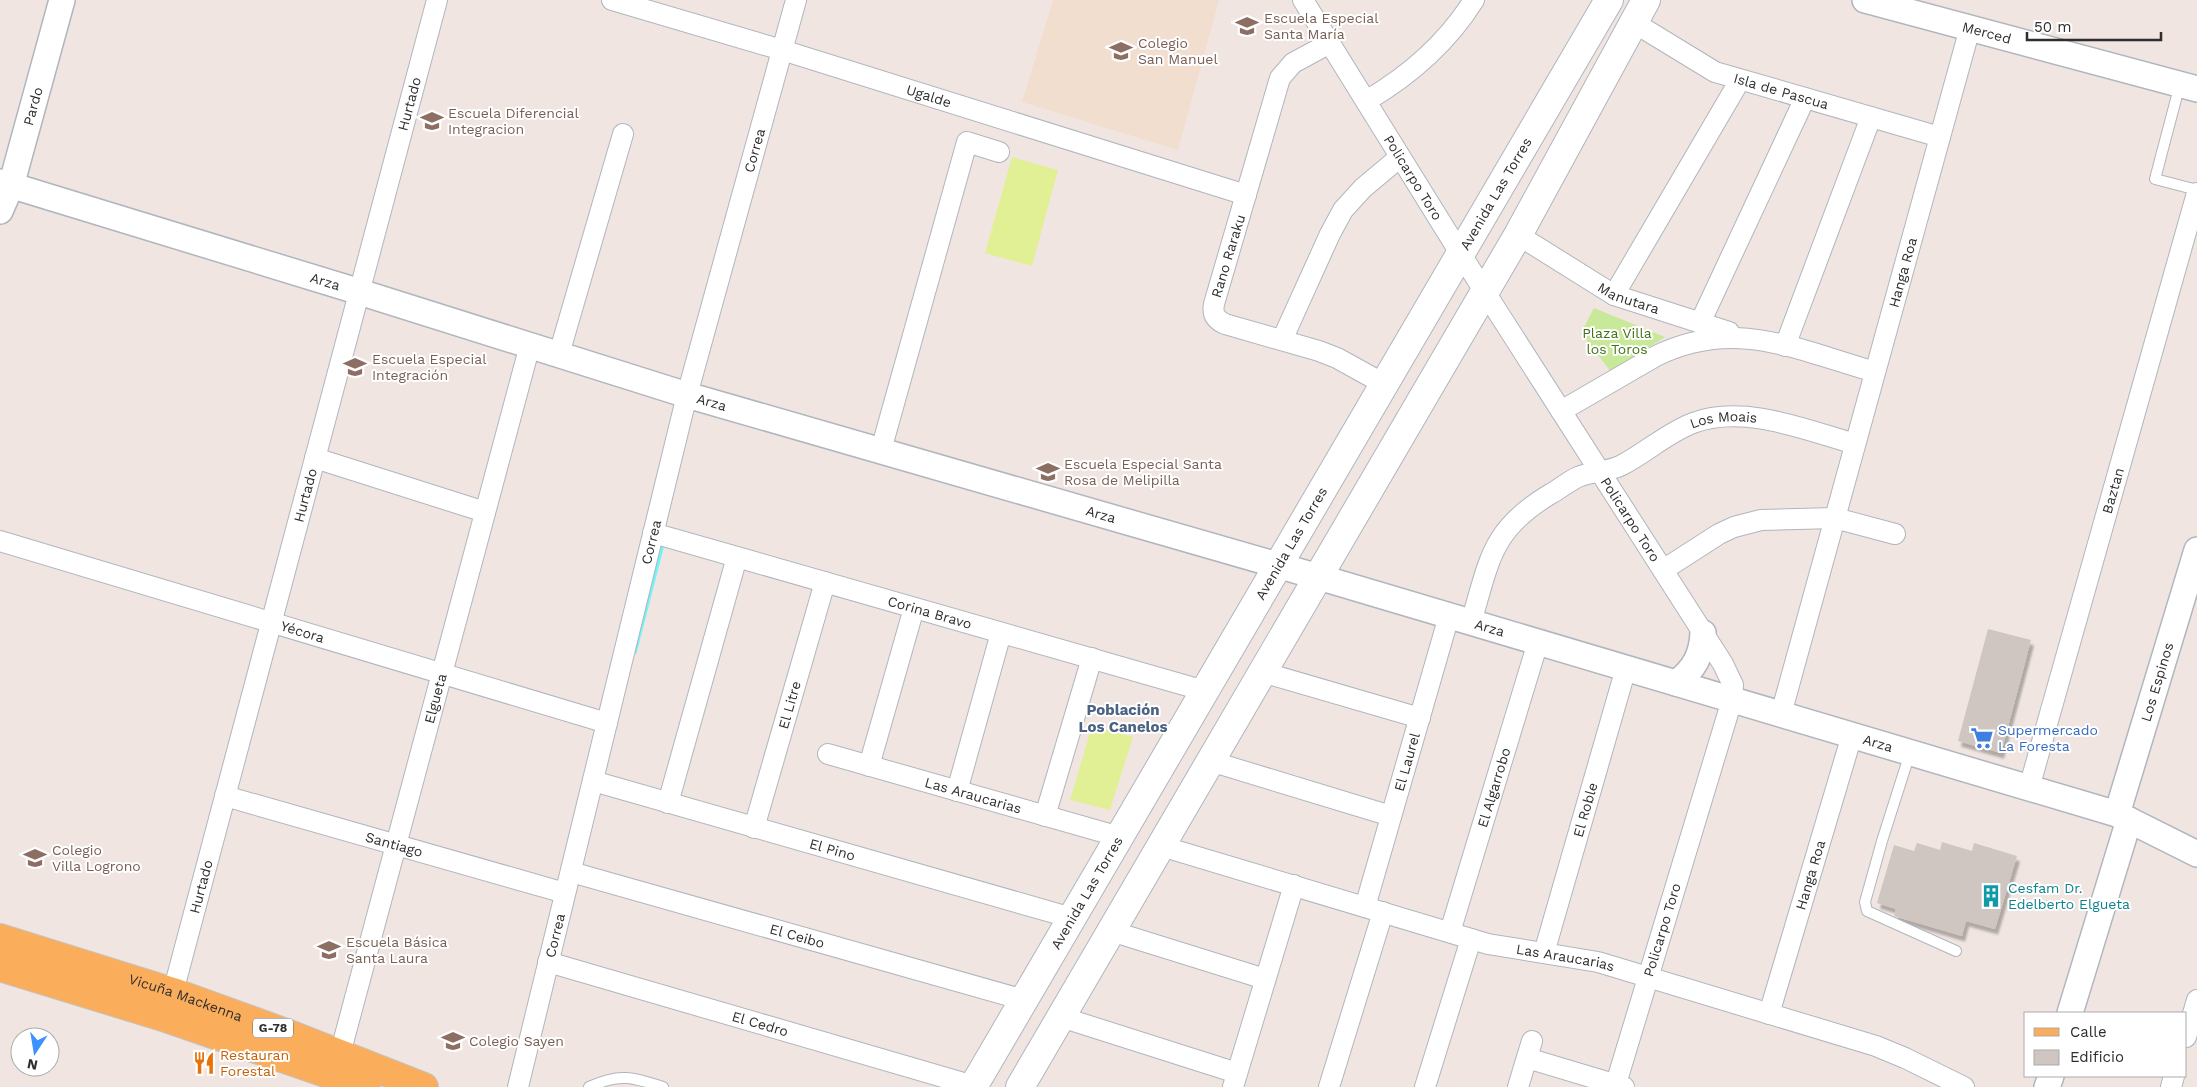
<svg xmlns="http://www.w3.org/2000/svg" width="2197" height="1087" viewBox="0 0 2197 1087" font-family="'Work Sans',sans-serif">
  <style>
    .education { fill: #f2decf }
    .green { fill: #c9e99a }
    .pitch { fill: #e1f095 }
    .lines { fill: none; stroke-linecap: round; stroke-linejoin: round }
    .stream { stroke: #6ef5f7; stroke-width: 5.5 }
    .building { fill: #cfc6c1; filter: url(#shadow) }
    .service-casing { stroke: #b0b6be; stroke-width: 12 }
    .minor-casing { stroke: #b0b6be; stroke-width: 22 }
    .tertiary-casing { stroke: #b0b6be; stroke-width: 28 }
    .secondary-casing { stroke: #b0b6be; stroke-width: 30 }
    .primary-casing { stroke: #c4c4c4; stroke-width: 30 }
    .service { stroke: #fff; stroke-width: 10 }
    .minor { stroke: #fff; stroke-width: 20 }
    .tertiary { stroke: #fff; stroke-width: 25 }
    .secondary { stroke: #fff; stroke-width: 28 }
    .primary { stroke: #faad5b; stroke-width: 28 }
    .labels { text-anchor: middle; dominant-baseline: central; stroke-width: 4; stroke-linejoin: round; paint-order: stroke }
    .shield { fill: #fff; stroke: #6d6d6d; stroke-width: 1 }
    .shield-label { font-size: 12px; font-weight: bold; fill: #2e2e2e }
    .education-label { font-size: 14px; fill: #785e54; stroke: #fff; text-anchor: start }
    .street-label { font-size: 14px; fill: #2e2e2e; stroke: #fff }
    .park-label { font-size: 14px; fill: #417216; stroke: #fff }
    .shop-label { font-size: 14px; fill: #366cbe; stroke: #fff; text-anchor: start }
    .culture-label { font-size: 14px; fill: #0d838f; stroke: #fff; text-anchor: start }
    .food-label { font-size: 14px; fill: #c56008; stroke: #fff; text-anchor: start }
    .neighbourhood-label { font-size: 15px; font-weight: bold; fill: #4a6283; stroke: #fff }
  </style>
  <defs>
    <filter id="shadow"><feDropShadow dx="3" dy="5.5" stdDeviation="1" flood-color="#0004"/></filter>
  </defs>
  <rect width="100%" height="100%" fill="#f0e5e0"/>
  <path class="education" d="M1053,0H1219L1178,150L1022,102Z"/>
  <path class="green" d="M1594,308L1665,337L1611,372L1581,333Z"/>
  <path class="pitch" d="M1012,157L1058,170L1032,266L985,253Z
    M1092,726L1133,737L1110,810L1070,800Z"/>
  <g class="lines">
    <path class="stream" d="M634,652L661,547"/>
  </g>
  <path class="building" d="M1988,629L2031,640L2001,753L1958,741Z
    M1942,842L1972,851L1974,843L2017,856L1995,929L1966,921L1962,936L1894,916L1896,909L1877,903L1894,845L1914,851L1917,843L1940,850Z"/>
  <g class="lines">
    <defs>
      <path id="service" d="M2180,84L2155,179L2197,190
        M1910,753L1882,841L1865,902L1867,911L1956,951
        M589,1087C619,1073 633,1077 663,1087"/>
      <g id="minor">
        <path id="s1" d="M612,0L782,50L1246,195"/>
        <path id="s2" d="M1303,0L1460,253L1723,664L1733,685L1732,700L1615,1087"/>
        <path id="s3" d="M1633,22L1715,72L1940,137"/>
        <path d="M1330,43L1293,63L1280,78L1214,304C1212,314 1216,320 1225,324L1319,351L1337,358L1384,384"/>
        <path d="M1366,101C1409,76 1447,43 1474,0"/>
        <path id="s4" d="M1518,235L1614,295L1729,332"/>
        <path d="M1614,295L1740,80"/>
        <path d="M1700,323L1805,98"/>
        <path d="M1282,340L1330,234L1343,210L1363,188L1400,157"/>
        <path d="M1785,346L1871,117"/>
        <path d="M559,354L623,134"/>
        <path d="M1561,411L1656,356C1735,317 1797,350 1875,372"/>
        <path d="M881,450L967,142L999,152"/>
        <path d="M315,458L485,512"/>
        <path id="s5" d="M653,533L1205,691"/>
        <path id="s6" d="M0,541L607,723"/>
        <path d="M1663,570L1719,534L1734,527L1761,520L1835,518L1895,534"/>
        <path id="s7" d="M1471,622C1490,559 1491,529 1552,493C1561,488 1569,481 1578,477C1592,471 1609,472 1622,465C1647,452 1667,433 1693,423C1744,404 1806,430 1855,444"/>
        <path d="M1262,672L1420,718"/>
        <path id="s8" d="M1781,714L1970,28"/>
        <path id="s9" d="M828,754L1120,837"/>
        <path d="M1210,761L1391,816"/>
        <path d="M869,766L914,608"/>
        <path id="s10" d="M593,781L1072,918"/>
        <path id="s11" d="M2029,788L2197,193"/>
        <path d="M957,791L1001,633"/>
        <path id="s12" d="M225,796L565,893"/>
        <path d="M668,803L737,557"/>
        <path d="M1045,816L1092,658"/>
        <path id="s13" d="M754,828L825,582"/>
        <path id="s14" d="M1161,846L1488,944L1598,962L1876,1046L1905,1058L1964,1087"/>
        <path id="s15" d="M571,872L1024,1000"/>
        <path id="s16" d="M1365,907L1449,616"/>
        <path d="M1111,931L1265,979"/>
        <path id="s17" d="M1450,932L1538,642"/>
        <path id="s18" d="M1544,953L1626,668"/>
        <path id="s19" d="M548,962L974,1086"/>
        <path id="s20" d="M173,992L437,0"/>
        <path id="s21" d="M1769,1014L1852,735"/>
        <path d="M1061,1017L1237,1073"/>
        <path d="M2186,1037L2197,1000"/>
        <path id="s22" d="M340,1054L530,345"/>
        <path d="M1527,1058L1624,1087"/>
        <path id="s23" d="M518,1087L687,395L796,0"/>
        <path d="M1233,1087L1294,885"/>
        <path d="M1329,1087L1383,912"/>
        <path d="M1425,1087L1471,939"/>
        <path d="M1518,1087L1532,1041"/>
        <path d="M2171,1087L2174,1076"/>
      </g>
      <g id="tertiary">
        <path id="s24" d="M1865,0L2197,89"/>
        <path id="s25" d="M0,182L347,288L687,395L1322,578L2117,814L2197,854"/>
        <path id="s26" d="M0,211L11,186L62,0"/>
        <path d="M1676,683C1694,670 1702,655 1703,633"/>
        <path id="s27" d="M2117,814L2197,550"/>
        <path d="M2070,1013L2129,820"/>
        <path d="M2047,1087L2051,1076"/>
      </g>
      <g id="secondary">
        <path id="s28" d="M973,1087L1609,0"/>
        <path d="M1020,1087L1518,235L1646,0"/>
      </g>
      <g id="primary">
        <path id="s29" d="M0,938L173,992L289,1034L424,1087"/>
        <path d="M0,967L166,1018L366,1087"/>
      </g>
    </defs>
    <use href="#service" class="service-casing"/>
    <use href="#minor" class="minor-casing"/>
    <use href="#tertiary" class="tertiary-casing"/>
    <use href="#secondary" class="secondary-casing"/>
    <use href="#primary" class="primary-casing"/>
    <use href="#service" class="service"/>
    <use href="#minor" class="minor"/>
    <use href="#tertiary" class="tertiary"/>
    <use href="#secondary" class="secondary"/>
    <use href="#primary" class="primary"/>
  </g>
  <defs>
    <symbol id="school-bare" viewBox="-9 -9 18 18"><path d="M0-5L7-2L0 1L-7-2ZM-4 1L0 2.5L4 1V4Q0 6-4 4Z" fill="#8d6e63" stroke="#fff" stroke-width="2.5" paint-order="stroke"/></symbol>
    <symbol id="supermarket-bare" viewBox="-9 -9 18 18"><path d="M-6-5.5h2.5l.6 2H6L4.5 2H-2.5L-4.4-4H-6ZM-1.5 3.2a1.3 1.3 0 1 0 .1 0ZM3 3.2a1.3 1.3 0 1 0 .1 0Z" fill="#3f7fe0" stroke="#fff" stroke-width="2.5" paint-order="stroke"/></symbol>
    <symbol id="building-bare" viewBox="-9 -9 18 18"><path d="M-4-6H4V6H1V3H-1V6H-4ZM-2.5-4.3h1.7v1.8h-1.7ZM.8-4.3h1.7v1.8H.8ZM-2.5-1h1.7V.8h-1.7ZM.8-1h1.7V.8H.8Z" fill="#0f9aa8" stroke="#fff" stroke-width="2.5" paint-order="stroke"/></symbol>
    <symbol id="restaurant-bare" viewBox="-9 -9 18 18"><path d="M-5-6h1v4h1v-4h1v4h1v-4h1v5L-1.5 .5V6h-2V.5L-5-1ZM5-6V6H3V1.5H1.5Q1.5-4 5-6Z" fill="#e8710a" stroke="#fff" stroke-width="2.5" paint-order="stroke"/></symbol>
  </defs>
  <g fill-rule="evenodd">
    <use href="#school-bare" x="1231" y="10" width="32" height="32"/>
    <use href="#school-bare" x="1105" y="35" width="32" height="32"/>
    <use href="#school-bare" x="416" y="105" width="32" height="32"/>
    <use href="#school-bare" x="339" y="351" width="32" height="32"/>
    <use href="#school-bare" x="1032" y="456" width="32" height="32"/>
    <use href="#supermarket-bare" x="1966" y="722" width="32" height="32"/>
    <use href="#school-bare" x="19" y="842" width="32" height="32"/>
    <use href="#building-bare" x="1975" y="880" width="32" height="32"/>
    <use href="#school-bare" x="313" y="934" width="32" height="32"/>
    <use href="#school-bare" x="437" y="1025" width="32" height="32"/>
    <use href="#restaurant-bare" x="188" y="1047" width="32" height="32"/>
  </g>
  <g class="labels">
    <rect class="shield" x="253" y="1018.5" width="40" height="19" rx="4"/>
    <g class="shield-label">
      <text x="273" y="1028">G-78</text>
    </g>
    <g class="education-label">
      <text x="1264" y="18">Escuela Especial<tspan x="1264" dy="16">Santa María</tspan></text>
      <text x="1138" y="43">Colegio<tspan x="1138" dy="16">San Manuel</tspan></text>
      <text x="448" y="113">Escuela Diferencial<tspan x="448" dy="16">Integracion</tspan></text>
      <text x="372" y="359">Escuela Especial<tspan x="372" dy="16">Integración</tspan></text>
      <text x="1064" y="464">Escuela Especial Santa<tspan x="1064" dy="16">Rosa de Melipilla</tspan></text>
      <text x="52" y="850">Colegio<tspan x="52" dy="16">Villa Logrono</tspan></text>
      <text x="346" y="942">Escuela Básica<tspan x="346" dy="16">Santa Laura</tspan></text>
      <text x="469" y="1041">Colegio Sayen</text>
    </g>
    <g class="street-label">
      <text stroke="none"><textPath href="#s24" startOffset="126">Merced</textPath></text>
      <text stroke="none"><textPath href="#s3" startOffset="165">Isla de Pascua</textPath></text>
      <text stroke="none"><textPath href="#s1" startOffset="331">Ugalde</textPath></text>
      <text stroke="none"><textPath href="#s20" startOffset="919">Hurtado</textPath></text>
      <text stroke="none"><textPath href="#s26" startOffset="110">Pardo</textPath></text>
      <text stroke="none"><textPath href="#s23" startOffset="966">Correa</textPath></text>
      <text stroke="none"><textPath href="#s2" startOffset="209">Policarpo Toro</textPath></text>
      <text stroke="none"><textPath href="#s28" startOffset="1035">Avenida Las Torres</textPath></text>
      <text transform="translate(1228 256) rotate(-73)">Rano Raraku</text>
      <text stroke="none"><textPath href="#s8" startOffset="458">Hanga Roa</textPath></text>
      <text stroke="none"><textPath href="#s25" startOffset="340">Arza</textPath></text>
      <text stroke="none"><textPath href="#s4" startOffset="128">Manutara</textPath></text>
      <text stroke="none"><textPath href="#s25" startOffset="745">Arza</textPath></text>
      <text stroke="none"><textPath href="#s7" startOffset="348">Los Moais</textPath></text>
      <text stroke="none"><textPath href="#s11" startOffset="309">Baztan</textPath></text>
      <text stroke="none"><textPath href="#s20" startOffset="514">Hurtado</textPath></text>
      <text stroke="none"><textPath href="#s25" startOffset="1150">Arza</textPath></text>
      <text stroke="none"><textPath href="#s2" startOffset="614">Policarpo Toro</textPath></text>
      <text stroke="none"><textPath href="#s23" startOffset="561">Correa</textPath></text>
      <text stroke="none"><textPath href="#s28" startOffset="630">Avenida Las Torres</textPath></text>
      <text stroke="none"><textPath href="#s5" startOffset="288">Corina Bravo</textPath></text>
      <text stroke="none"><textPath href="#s25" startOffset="1555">Arza</textPath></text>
      <text stroke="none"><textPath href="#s6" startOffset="316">Yécora</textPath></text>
      <text stroke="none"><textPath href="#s27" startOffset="138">Los Espinos</textPath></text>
      <text stroke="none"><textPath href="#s22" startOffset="368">Elgueta</textPath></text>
      <text stroke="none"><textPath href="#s13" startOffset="128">El Litre</textPath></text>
      <text stroke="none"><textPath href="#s25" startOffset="1960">Arza</textPath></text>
      <text stroke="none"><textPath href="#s16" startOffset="151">El Laurel</textPath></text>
      <text stroke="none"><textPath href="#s17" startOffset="151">El Algarrobo</textPath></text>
      <text stroke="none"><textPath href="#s9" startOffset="151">Las Araucarias</textPath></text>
      <text stroke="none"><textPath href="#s18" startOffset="149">El Roble</textPath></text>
      <text stroke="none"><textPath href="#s12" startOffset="176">Santiago</textPath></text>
      <text stroke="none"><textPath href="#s10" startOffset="249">El Pino</textPath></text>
      <text stroke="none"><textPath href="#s21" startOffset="145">Hanga Roa</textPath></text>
      <text stroke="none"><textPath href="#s20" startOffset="109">Hurtado</textPath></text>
      <text stroke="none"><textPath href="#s28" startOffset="225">Avenida Las Torres</textPath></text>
      <text transform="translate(1662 930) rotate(-73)">Policarpo Toro</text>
      <text stroke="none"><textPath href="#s23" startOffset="156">Correa</textPath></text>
      <text stroke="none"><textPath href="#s15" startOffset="235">El Ceibo</textPath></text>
      <text stroke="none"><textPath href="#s14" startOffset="420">Las Araucarias</textPath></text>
      <text stroke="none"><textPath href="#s29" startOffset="195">Vicuña Mackenna</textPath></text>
      <text stroke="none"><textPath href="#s19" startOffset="221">El Cedro</textPath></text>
    </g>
    <g class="park-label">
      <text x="1617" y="333">Plaza Villa<tspan x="1617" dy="16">los Toros</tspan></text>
    </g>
    <g class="shop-label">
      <text x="1998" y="730">Supermercado<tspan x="1998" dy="16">La Foresta</tspan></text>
    </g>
    <g class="culture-label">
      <text x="2008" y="888">Cesfam Dr.<tspan x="2008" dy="16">Edelberto Elgueta</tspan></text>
    </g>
    <g class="food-label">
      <text x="220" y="1055">Restauran<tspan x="220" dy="16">Forestal</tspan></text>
    </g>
    <g class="neighbourhood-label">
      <text x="1123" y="710">Población<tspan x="1123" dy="17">Los Canelos</tspan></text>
    </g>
  </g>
  <rect x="2024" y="1012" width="162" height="65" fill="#ffffff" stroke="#ababab"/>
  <rect x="2034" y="1028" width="25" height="8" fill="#faad5b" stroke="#ababab"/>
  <text x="2070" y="1037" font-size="15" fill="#2e2e2e">Calle</text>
  <rect x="2034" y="1050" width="25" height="15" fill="#cfc6c1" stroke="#ababab"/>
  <text x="2070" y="1062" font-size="15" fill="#2e2e2e">Edificio</text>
  <g transform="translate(35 1052) rotate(192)"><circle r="24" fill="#ffffff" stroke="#ababab"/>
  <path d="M0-4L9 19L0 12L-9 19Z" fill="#3e92ff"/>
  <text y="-8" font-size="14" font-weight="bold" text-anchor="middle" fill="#2e2e2e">N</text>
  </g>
  <path d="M2027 32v8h134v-8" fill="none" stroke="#2e2e2e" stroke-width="2.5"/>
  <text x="2034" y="32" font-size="15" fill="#2e2e2e" stroke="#ffffff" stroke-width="4" paint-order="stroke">50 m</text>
</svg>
